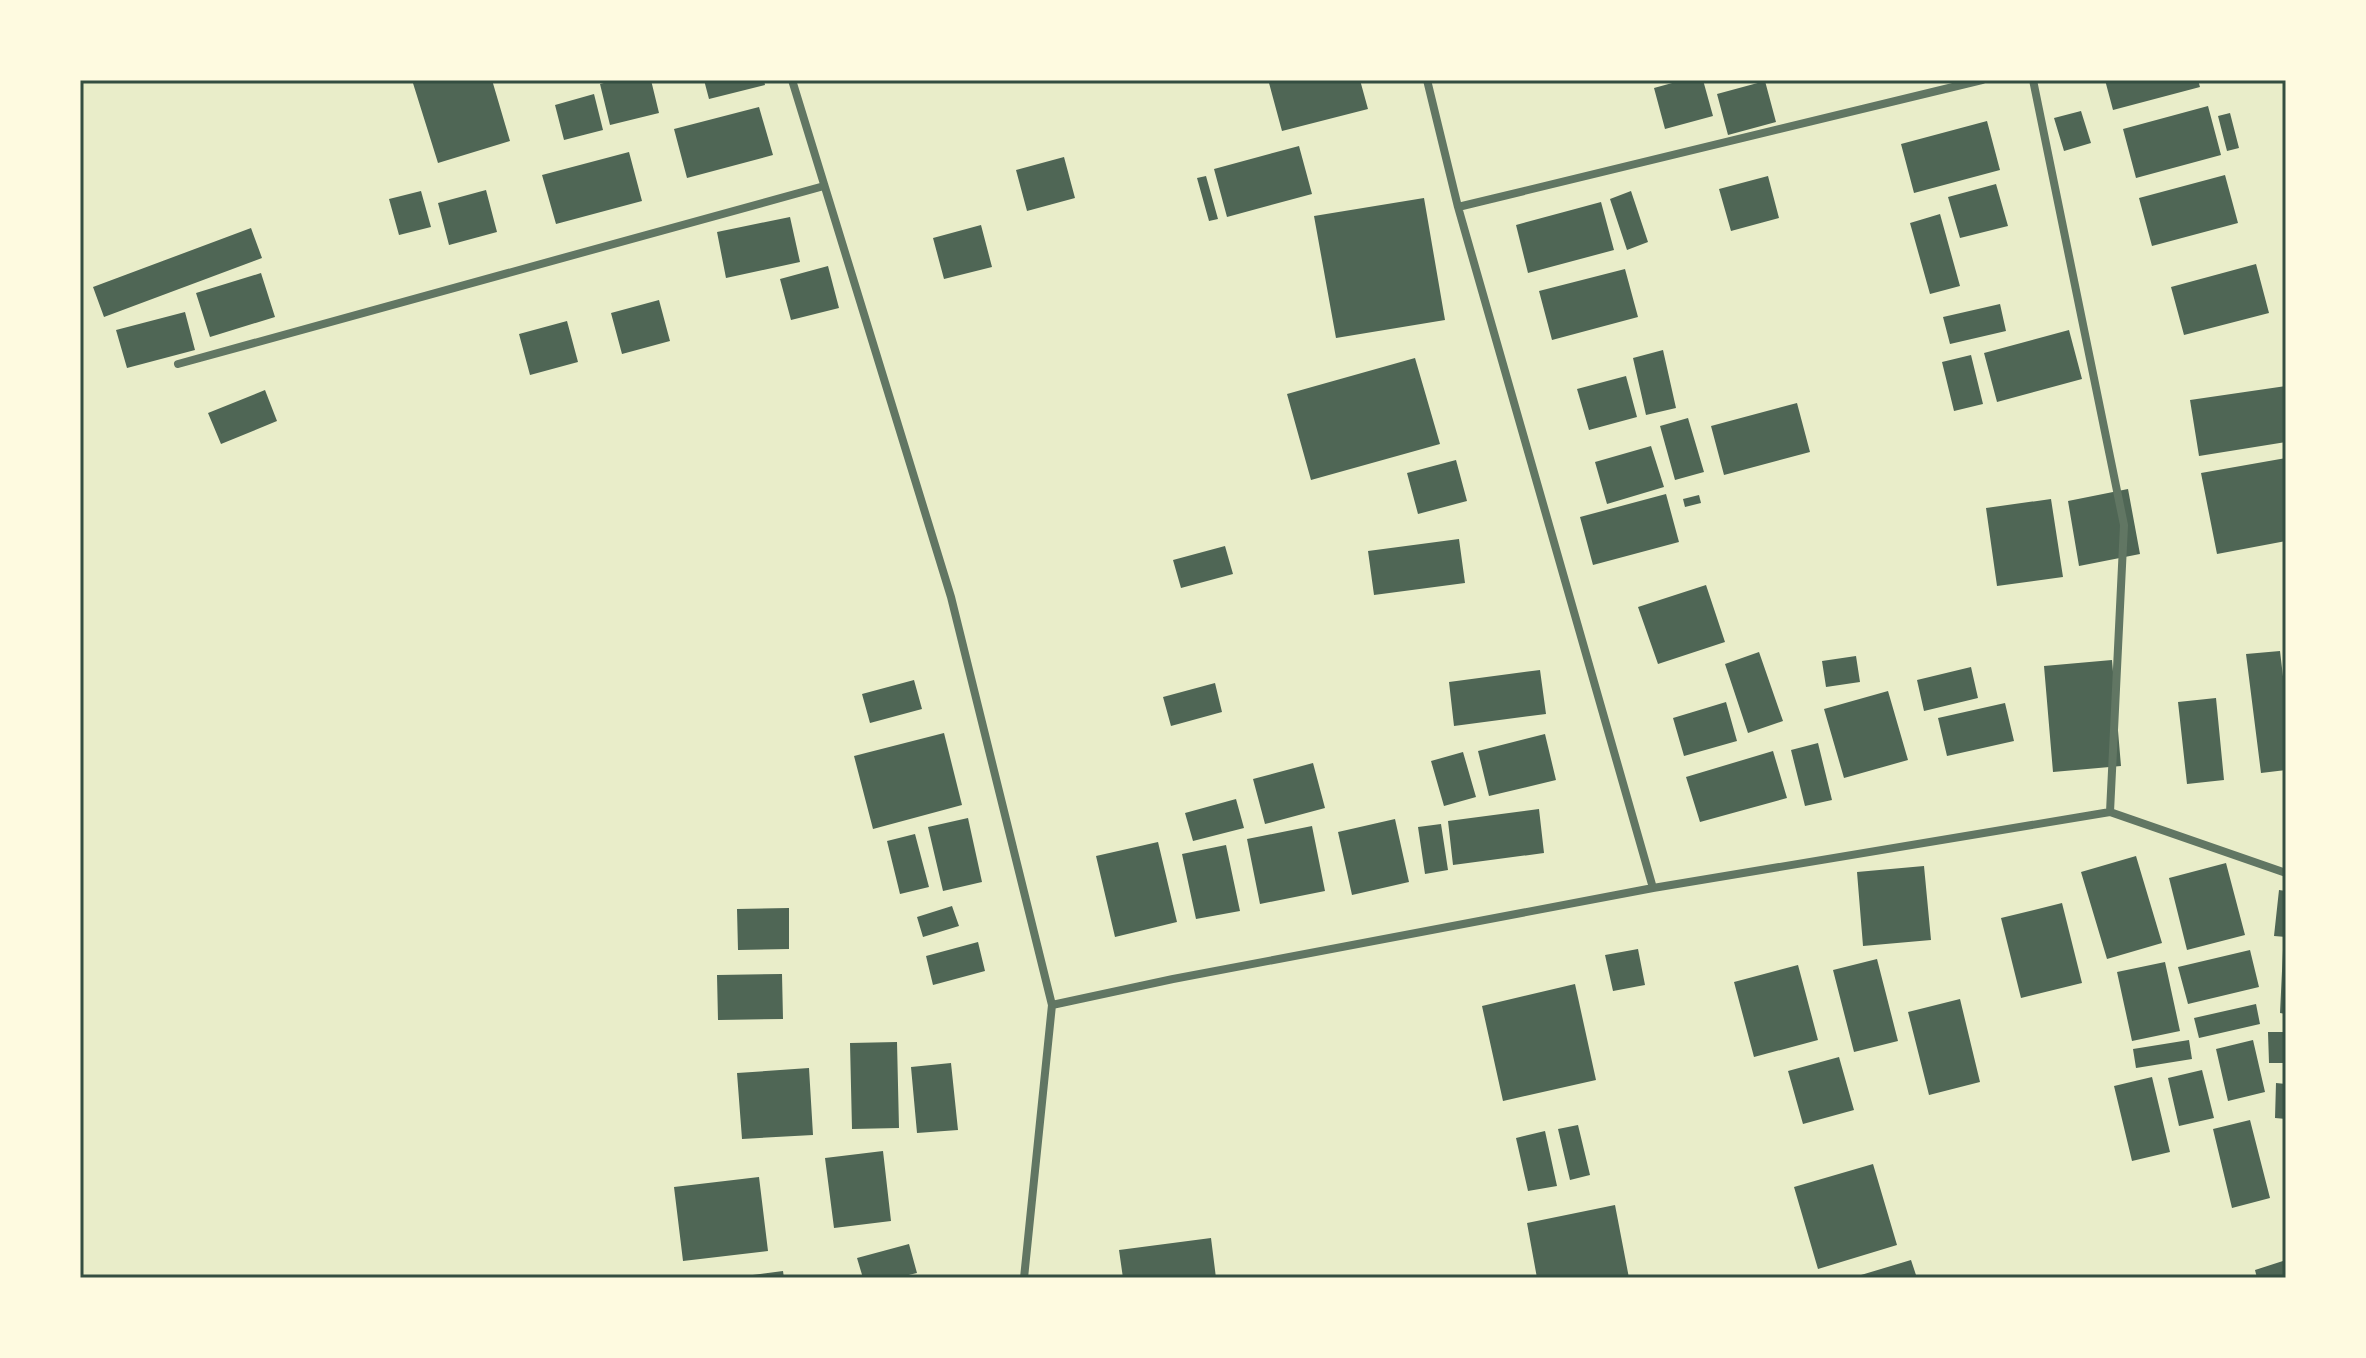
<svg xmlns="http://www.w3.org/2000/svg" width="2366" height="1358" viewBox="0 0 2366 1358" font-family="Raleway,sans-serif">
  <style>
    .building { fill: #4f6655 }
    .lines { fill: none; stroke-linecap: round; stroke-linejoin: round }
    .minor { stroke: #617663; stroke-width: 8 }
    .neatline { fill: none; stroke: #344e41; stroke-width: 3 }
  </style>
  <rect width="100%" height="100%" fill="#e9edc9"/>
  <path class="building" d="M412,80H492L510,141L438,163Z
    M615,80H651L659,113L610,125L600,84Z
    M704,80H764L765,85L709,99Z
    M1279,80H1360L1368,109L1282,131L1269,83Z
    M1683,80H1703L1713,116L1665,129L1654,88Z
    M2105,80H2198L2200,87L2113,110Z
    M1765,81L1776,122L1728,135L1717,94Z
    M594,94L603,130L564,140L555,105Z
    M2208,106L2221,155L2136,178L2123,129Z
    M759,107L773,155L687,178L674,129Z
    M2081,111L2091,143L2064,151L2054,118Z
    M2230,113L2239,148L2227,151L2218,116Z
    M1987,121L2000,170L1914,193L1901,144Z
    M1299,146L1312,194L1227,217L1214,169Z
    M629,152L642,201L556,224L542,175Z
    M1064,157L1075,198L1027,211L1016,170Z
    M2225,175L2238,223L2152,246L2139,198Z
    M1206,176L1218,219L1209,221L1197,178Z
    M1768,176L1779,218L1731,231L1719,189Z
    M1996,184L2008,226L1960,238L1948,197Z
    M486,190L497,232L449,245L438,203Z
    M421,191L431,227L399,235L389,199Z
    M1631,191L1648,242L1627,250L1610,199Z
    M1424,198L1445,320L1336,338L1314,216Z
    M1601,202L1614,250L1528,273L1516,225Z
    M1940,214L1960,286L1930,294L1910,223Z
    M790,217L800,262L726,278L717,232Z
    M981,225L992,267L944,279L933,238Z
    M251,228L262,258L104,317L93,287Z
    M2256,264L2269,313L2184,335L2171,287Z
    M828,266L839,308L791,320L780,279Z
    M1625,269L1638,317L1552,340L1539,291Z
    M261,273L275,317L210,337L196,293Z
    M659,300L670,341L622,354L611,313Z
    M2000,304L2006,331L1950,344L1943,317Z
    M185,312L195,350L127,368L116,330Z
    M567,321L578,362L530,375L519,334Z
    M2069,330L2082,379L1997,402L1984,353Z
    M1663,350L1676,408L1646,415L1633,358Z
    M1971,355L1983,404L1954,411L1942,362Z
    M1415,358L1440,444L1311,480L1287,394Z
    M1626,376L1637,417L1589,430L1577,389Z
    M2286,386V442L2199,456L2190,400Z
    M265,390L277,421L221,444L208,413Z
    M1797,403L1810,452L1724,475L1711,426Z
    M1688,418L1704,472L1675,480L1660,426Z
    M1651,446L1664,487L1607,504L1595,462Z
    M2286,458V541L2217,554L2201,473Z
    M1456,460L1467,501L1418,514L1407,473Z
    M2128,489L2140,554L2079,566L2068,501Z
    M1666,494L1679,542L1593,565L1580,517Z
    M1699,495L1701,503L1685,507L1683,499Z
    M2051,499L2063,577L1997,586L1986,508Z
    M1459,539L1465,583L1374,595L1368,551Z
    M1225,546L1233,574L1181,588L1173,560Z
    M1706,585L1725,642L1658,664L1638,607Z
    M2280,651L2286,702V770L2261,773L2246,654Z
    M1759,652L1783,721L1748,733L1725,664Z
    M1856,656L1860,682L1826,687L1822,661Z
    M2112,660L2121,766L2053,772L2044,666Z
    M1971,667L1978,698L1924,711L1917,680Z
    M1540,670L1546,714L1454,726L1449,682Z
    M914,680L922,709L870,723L862,694Z
    M1215,683L1222,712L1171,726L1163,697Z
    M1888,691L1908,760L1844,778L1824,709Z
    M2216,698L2224,780L2187,784L2178,702Z
    M1726,702L1737,741L1684,756L1673,718Z
    M2005,703L2014,741L1947,756L1938,718Z
    M944,733L962,805L873,829L854,756Z
    M1545,734L1556,780L1489,796L1478,751Z
    M1818,743L1832,800L1805,806L1791,750Z
    M1773,751L1787,798L1700,822L1686,777Z
    M1463,752L1476,797L1444,806L1431,761Z
    M1313,763L1325,808L1265,824L1253,779Z
    M1236,799L1244,828L1193,841L1185,813Z
    M1539,809L1544,853L1453,865L1448,821Z
    M968,818L982,882L943,891L928,827Z
    M1395,819L1409,882L1352,895L1338,832Z
    M1441,824L1448,870L1425,874L1418,827Z
    M1312,826L1325,891L1260,904L1247,839Z
    M915,834L929,887L900,894L887,841Z
    M1158,842L1177,922L1115,937L1096,856Z
    M1226,845L1240,911L1196,919L1182,854Z
    M2136,856L2162,943L2107,959L2081,872Z
    M2226,863L2245,935L2187,950L2169,878Z
    M1924,866L1931,940L1863,946L1857,872Z
    M2279,890L2286,891V937L2274,936Z
    M2062,903L2082,983L2021,998L2001,918Z
    M952,906L959,926L923,937L917,917Z
    M789,908V949L738,950L737,909Z
    M978,942L985,971L933,985L926,956Z
    M1638,949L1645,985L1613,991L1605,955Z
    M2250,950L2259,987L2188,1004L2178,967Z
    M2283,950H2286V1014L2280,1013Z
    M1877,959L1898,1041L1854,1052L1833,970Z
    M2165,962L2180,1031L2132,1041L2117,972Z
    M1798,965L1818,1040L1754,1057L1734,982Z
    M782,974L783,1019L718,1020L717,975Z
    M1575,984L1596,1080L1503,1101L1482,1006Z
    M1960,999L1980,1082L1929,1095L1908,1012Z
    M2256,1004L2260,1024L2199,1038L2194,1018Z
    M2268,1032H2286V1063H2269Z
    M2189,1040L2192,1059L2136,1068L2133,1049Z
    M2253,1040L2265,1092L2228,1101L2216,1049Z
    M897,1042L899,1128L852,1129L850,1043Z
    M1839,1057L1854,1110L1803,1124L1788,1071Z
    M951,1063L958,1130L917,1133L911,1067Z
    M809,1068L813,1135L742,1139L737,1073Z
    M2202,1070L2214,1118L2179,1126L2168,1078Z
    M2152,1077L2170,1152L2132,1161L2114,1086Z
    M2276,1083L2286,1084V1119L2275,1118Z
    M2250,1120L2270,1198L2232,1208L2213,1129Z
    M1578,1125L1590,1175L1570,1180L1558,1129Z
    M1545,1131L1557,1186L1528,1191L1516,1138Z
    M883,1151L891,1221L834,1228L825,1158Z
    M1873,1164L1897,1245L1818,1269L1794,1187Z
    M759,1177L768,1251L683,1261L674,1187Z
    M1615,1205L1629,1278H1537L1527,1223Z
    M1211,1238L1216,1278H1123L1119,1250Z
    M909,1244L917,1273L896,1278H863L857,1258Z
    M1911,1260L1917,1278H1862L1861,1275Z
    M2286,1260V1278H2257L2255,1270Z
    M783,1271L784,1278H746L745,1276Z"/>
  <g class="lines">
    <path class="minor" d="M792,80L951,597L1052,1005
      M1427,80L1458,207L1653,888
      M2033,80L2124,525L2110,812
      M1458,207L1982,80
      M178,364L824,186
      M1024,1278L1052,1005L1173,979L1653,888L2110,812L2286,873"/>
  </g>
  <rect width="2366" height="1358" fill="none" stroke="#fefae0" stroke-width="164"/>
  <rect x="82" y="82" width="2202" height="1194" class="neatline"/>
</svg>
